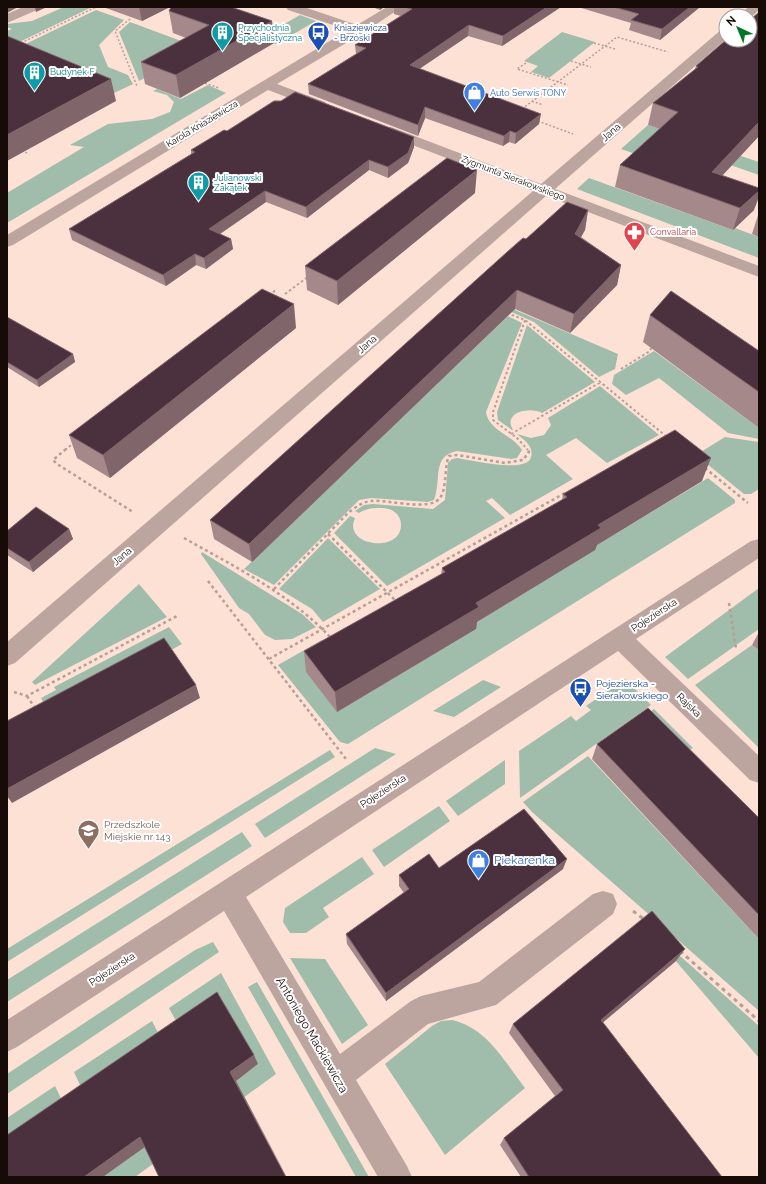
<svg xmlns="http://www.w3.org/2000/svg" width="766" height="1184" viewBox="0 0 766 1184" font-family="Raleway,sans-serif">
  <style>
    .green { fill: #a0bcaa }
    .lines { fill: none; stroke-linecap: round; stroke-linejoin: round }
    .path-far3 { stroke: #b69f96; stroke-width: 1.5; stroke-dasharray: 2 2; stroke-linecap: butt }
    .path-far2 { stroke: #b69f96; stroke-width: 2; stroke-dasharray: 2.5 2.5; stroke-linecap: butt }
    .path-far1 { stroke: #b69f96; stroke-width: 2.5; stroke-dasharray: 3 3; stroke-linecap: butt }
    .path { stroke: #b69f96; stroke-width: 3; stroke-dasharray: 4 4; stroke-linecap: butt }
    .minor { fill: #bda59f; fill-rule: evenodd }
    .wall { fill: #a4888a }
    .shaded-wall { fill: #80656b }
    .building { fill: #4b303e; stroke: #80656b }
    .labels { text-anchor: middle; dominant-baseline: central; stroke-width: 4; stroke-linejoin: round; paint-order: stroke }
    .far-culture-label { font-size: 9px; fill: #0d838f; stroke: #fff; text-anchor: start }
    .far-transit-label { font-size: 9px; fill: #164399; stroke: #fff; text-anchor: start }
    .far-shop-label { font-size: 9px; fill: #366cbe; stroke: #fff; text-anchor: start }
    .far-street-label { font-size: 9px; fill: #170b07; stroke: #fff }
    .far-health-label { font-size: 9px; fill: #be3a42; stroke: #fff; text-anchor: start }
    .street-label { font-size: 10px; fill: #170b07; stroke: #fff }
    .transit-label { font-size: 10px; fill: #164399; stroke: #fff; text-anchor: start }
    .education-label { font-size: 10px; fill: #785e54; stroke: #fff; text-anchor: start }
    .near-shop-label { font-size: 12px; fill: #366cbe; stroke: #fff; text-anchor: start }
    .near-street-label { font-size: 12px; fill: #170b07; stroke: #fff }
  </style>
  <rect width="100%" height="100%" fill="#fde1d5"/>
  <path class="green" d="M64,7H92L7,48V31L12,29L7,27V24L32,21Z
    M96,10L124,20L99,45L108,67L128,75L133,84L114,93L11,51Z
    M300,15L316,21L276,44L260,38Z
    M130,22L200,48L139,81L119,32Z
    M562,32L595,42L549,78L531,72L538,66L524,61Z
    M208,85L226,93L7,223V193L84,147L70,145L108,124L152,119L170,112L174,102L167,95L153,91L157,89L181,99Z
    M648,125L759,162V175L690,151L673,167L621,149Z
    M589,178L733,230L735,228L759,237V258L577,189Z
    M468,290L618,354L615,369L599,377L534,322L466,292Z
    M508,316L522,323L486,412C488,430 514,436 522,450L517,458L511,459L457,451C431,456 442,480 434,500L428,502L371,498L359,500L274,585L244,569Z
    M527,325L595,382L542,413C530,406 502,412 513,430H512L498,420L497,412Z
    M654,351L759,428V439L728,433L659,378L626,395L612,384L614,375Z
    M600,386L659,435L607,463L576,438L546,455L573,479L510,515L492,498L486,501L505,518L387,586L334,533L350,516L355,518C342,546 401,554 401,525C401,504 371,505 359,513L355,511L364,505L373,504L433,509L445,500L448,463L452,459L457,458C471,460 527,474 531,457C534,446 524,440 517,434L531,438L544,435L551,425L548,418Z
    M725,437L759,442V489L751,494H744L696,455Z
    M708,478L735,500V503L348,744L340,742L278,665L322,640L335,656L337,712L476,629L473,625L592,548Z
    M328,538L380,589L323,622L312,609L279,589Z
    M202,552L302,614L316,627L292,639L275,640L265,635L249,614L239,608L201,554Z
    M139,584L167,617L35,685L32,682Z
    M759,588V629L688,679L665,657Z
    M169,627L182,644L51,715L41,698L56,690L54,687Z
    M752,645L759,650V748L695,685Z
    M625,679L651,705L520,798L519,751L571,716L576,721L591,710L586,706Z
    M483,680L501,687L454,717L433,711Z
    M654,709L693,748L675,758L638,720Z
    M375,748L396,754L265,838L255,824Z
    M330,750L335,757L7,962V949Z
    M588,756L759,939V1011L532,812L523,802Z
    M505,760V784L458,816L446,801Z
    M439,806L450,821L384,867L372,850Z
    M242,832L252,846L7,1002V980Z
    M362,857L374,874L323,908L329,917L306,933H290L283,922L285,908Z
    M644,924L759,1026V1058Z
    M213,942L219,952L7,1094V1074L195,950Z
    M290,958L325,959L368,1025L342,1044Z
    M221,973L276,1074L135,1177H103L258,1064L182,1032L169,1008Z
    M257,982L369,1177H356L248,987Z
    M452,1020C487,1028 504,1061 525,1088L445,1155L385,1064L432,1026L441,1021Z
    M152,1021L164,1044L86,1098L74,1072Z
    M55,1086L67,1111L7,1152V1118Z"/>
  <g class="lines">
    <path class="path-far3" d="M130,19L115,31L137,86
      M21,43L96,7
      M594,43L615,49
      M571,61L591,67
      M526,63L517,69L568,85
      M205,83L219,88
      M532,101L543,105
      M522,109L617,37L668,52
      M538,121L573,134
      M22,150L27,153"/>
    <path class="path-far2" d="M285,294L309,276
      M269,295L276,290
      M507,313L525,320L667,437
      M525,320L493,412V420L517,438L528,450
      M621,369L650,351L652,346
      M511,434L601,382
      M65,450L75,442"/>
    <path class="path-far1" d="M66,449L53,460L57,464L133,512
      M705,468L748,503
      M328,534L397,602
      M184,538C237,568 290,594 332,639
      M208,581L346,759
      M274,589L349,512C356,507 362,502 371,501C387,499 429,512 440,498C447,489 444,467 449,456L457,455L505,463L523,460L529,452L527,449
      M729,603L736,648
      M269,659L565,493
      M14,692L27,696L177,616
      M27,696L35,708"/>
    <path class="path" d="M633,911L645,920
      M680,951L759,1021"/>
    <path class="minor" d="M23,7H39L37,10L7,23V14Z
      M286,7H304L357,25L387,7H402L363,33L277,84L325,102L327,105L325,108H315L268,90L13,245L7,247V235L348,30L288,10Z
      M748,7H759V10L750,18V16H739Z
      M726,28V39L555,189L759,266V277L546,196L15,663L7,666V642L533,191L381,133L379,130L381,127H391L541,184L722,29Z
      M759,539V558L636,639L759,756V783L750,780L618,651L246,897L340,1054L411,1001L421,996L479,982L593,894L603,891L613,894L617,904L613,914L496,1005L428,1024L356,1080L407,1166L412,1177H378L224,911L17,1047L7,1052V1020L751,541Z"/>
  </g>
  <path class="wall" d="M103,7H170L142,21Z
    M372,7H384L380,10Z
    M394,7H561L502,46L468,36L419,69L539,124L515,144L509,142L503,146L425,118L418,136L309,94L308,84L356,54L355,45L401,16L394,14Z
    M578,7H700L660,40L629,30L631,23Z
    M169,11L272,21L274,43L180,98L145,84L141,62L186,38L173,33Z
    M726,40L759,136L722,176L754,210L733,230L615,187L620,165L660,129L648,125L653,103L695,69L696,66Z
    M227,131L414,137V147L408,163L388,178L369,170L307,218L266,202L220,234L231,239L233,249L206,269L196,265L166,286L72,240L69,229L191,154V150Z
    M475,193L338,305L307,290L305,266Z
    M588,210L585,230L581,237L621,265L617,285L570,333L515,309L252,562L214,539L210,520L526,239Z
    M759,212V237L752,234Z
    M650,315L759,351V428L643,342Z
    M7,317L73,354L75,362L39,387L7,367Z
    M296,328L110,478L77,458L69,435Z
    M702,481L597,545L595,550L477,622L476,629L337,712L306,672L304,651L441,575L442,568L562,500L563,494Z
    M69,529L73,539L33,572L7,555V531Z
    M759,632V650L752,645Z
    M597,744L759,818V939L592,759Z
    M439,868L563,869L386,1001L347,944L346,934L404,893L399,886V875Z
    M676,961L603,1022L722,1177H521L500,1145L504,1138L555,1096L509,1033L513,1024Z"/>
  <path class="shaded-wall" d="M7,7H18L7,13Z
    M35,7H47L36,12Z
    M139,7H170L142,21Z
    M380,7H384L380,10Z
    M547,7H561L502,46L503,36Z
    M690,7H700L660,40L662,29Z
    M272,21L274,43L180,98L176,75Z
    M469,25L468,36L409,76L410,65Z
    M111,79L116,101L7,161V135Z
    M425,107V118L418,136V125Z
    M541,114L539,124L515,144L516,133Z
    M759,122V136L705,194L712,172Z
    M510,131L509,142L503,146L504,136Z
    M414,137V147L408,163L388,178V167Z
    M369,160V170L307,218L306,207Z
    M477,170L475,193L338,305L337,281Z
    M265,191L266,202L211,240L209,229Z
    M759,191V197L754,210L733,230L740,208Z
    M588,210L585,230L572,253L575,234Z
    M231,239L233,249L206,269L204,258Z
    M195,254L196,265L166,286L163,275Z
    M621,265L617,285L570,333L574,314Z
    M517,290L515,309L252,562L249,544Z
    M294,304L296,328L110,478L103,455Z
    M73,354L75,362L39,387L37,380Z
    M711,458L702,481L597,545L595,550L477,622L476,629L337,712L335,692L598,525Z
    M69,529L73,539L33,572L29,562Z
    M196,685L200,698L12,803L7,796V789Z
    M567,859L563,869L386,1001V993Z
    M685,949L676,961L594,1030L601,1020Z
    M254,1055L258,1064L236,1081L287,1177L230,1072Z
    M140,1137L149,1144L103,1177H84Z"/>
  <path class="building" d="M171,7H231L272,21L176,75L141,62L209,25L169,11Z
    M404,7H547L503,36L469,25L410,65L541,114L516,133L510,131L504,136L425,107L418,125L308,84L366,48L355,45L412,9Z
    M614,7H690L662,29L631,20L639,14Z
    M759,12V122L712,172L759,188V191L740,208L620,165L678,112L653,103L698,67L696,66L726,40H750V20Z
    M7,36L111,79L7,135Z
    M295,92L414,137L408,153L388,167L369,160L306,207L265,191L209,229L231,239L204,258L195,254L163,275L69,229L195,152L191,150L224,130L227,131L274,101H281Z
    M447,158L477,170L337,281L305,266Z
    M567,202L588,210L575,234L621,265L574,314L517,290L249,544L210,520L506,253L523,238L526,239Z
    M262,289L294,304L103,455L69,435Z
    M671,291L759,351V392L650,315Z
    M7,317L73,354L37,380L7,362Z
    M675,430L711,458L598,525L601,528L476,603L479,607L335,692L304,651L445,572L442,568L567,497L563,494Z
    M36,507L69,529L29,562L7,548V531Z
    M164,638L196,685L7,789V721Z
    M648,708L759,818V915L597,744Z
    M524,809L567,859L386,993L346,934L409,889L399,875L429,854L439,868Z
    M652,911L685,949L601,1020L722,1177H529L504,1138L563,1090L513,1024Z
    M217,992L254,1055L230,1072L286,1177H159L140,1137L84,1177H7V1135Z"/>
  <defs>
    <symbol id="building-pin" viewBox="-11 -11 22 30"><path d="M0 17L-7.5 6A9.5 9.5 0 1 1 7.5 6Z" fill="#0f9aa8" stroke="#fff"/><path d="M-4-6H4V6H1V3H-1V6H-4ZM-2.5-4.3h1.7v1.8h-1.7ZM.8-4.3h1.7v1.8H.8ZM-2.5-1h1.7V.8h-1.7ZM.8-1h1.7V.8H.8Z" fill="#fff"/></symbol>
    <symbol id="bus-pin" viewBox="-11 -11 22 30"><path d="M0 17L-7.5 6A9.5 9.5 0 1 1 7.5 6Z" fill="#1a4fb4" stroke="#fff"/><path d="M-5-6H5V4H4V6H2V4H-2V6H-4V4H-5ZM-3.5-4V0h7V-4ZM-3.5 1.2v1.5H-2V1.2ZM2 1.2v1.5H3.5V1.2Z" fill="#fff"/></symbol>
    <symbol id="shop-pin" viewBox="-11 -11 22 30"><path d="M0 17L-7.5 6A9.5 9.5 0 1 1 7.5 6Z" fill="#3f7fe0" stroke="#fff"/><path d="M-5-2.5h2.3a2.7 3.5 0 0 1 5.4 0H5L5.5 6h-11ZM-1.5-2.5h3a1.5 2.3 0 0 0-3 0Z" fill="#fff"/></symbol>
    <symbol id="pharmacy-pin" viewBox="-11 -11 22 30"><path d="M0 17L-7.5 6A9.5 9.5 0 1 1 7.5 6Z" fill="#e0444e" stroke="#fff"/><path d="M-2-6h4v4h4v4h-4v4h-4v-4h-4v-4h4Z" fill="#fff"/></symbol>
    <symbol id="school-pin" viewBox="-11 -11 22 30"><path d="M0 17L-7.5 6A9.5 9.5 0 1 1 7.5 6Z" fill="#8d6e63" stroke="#fff"/><path d="M0-5L7-2L0 1L-7-2ZM-4 1L0 2.5L4 1V4Q0 6-4 4Z" fill="#fff"/></symbol>
  </defs>
  <g fill-rule="evenodd">
    <use href="#building-pin" x="210" y="20" width="25" height="34"/>
    <use href="#bus-pin" x="306" y="20" width="25" height="34"/>
    <use href="#building-pin" x="22" y="60" width="25" height="34"/>
    <use href="#shop-pin" x="462" y="80" width="25" height="34"/>
    <use href="#building-pin" x="186" y="170" width="25" height="34"/>
    <use href="#pharmacy-pin" x="622" y="220" width="25" height="34"/>
    <use href="#bus-pin" x="568" y="676" width="25" height="34"/>
    <use href="#school-pin" x="76" y="818" width="25" height="34"/>
    <use href="#shop-pin" x="466" y="848" width="25" height="34"/>
  </g>
  <g class="labels">
    <g class="far-culture-label">
      <text x="238" y="28">Przychodnia<tspan x="238" dy="10">Specjalistyczna</tspan></text>
      <text x="50" y="72">Budynek F</text>
      <text x="214" y="178">Julianowski<tspan x="214" dy="10">Zakątek</tspan></text>
    </g>
    <g class="far-transit-label">
      <text x="334" y="28">Kniaziewicza<tspan x="334" dy="10">- Brzóski</tspan></text>
    </g>
    <g class="far-shop-label">
      <text x="490" y="93">Auto Serwis TONY</text>
    </g>
    <g class="far-street-label">
      <text transform="translate(202 124) rotate(-31)">Karola Kniaziewicza</text>
      <text transform="translate(513 178) rotate(21)">Zygmunta Sierakowskiego</text>
    </g>
    <g class="far-health-label">
      <text x="650" y="232">Convallaria</text>
    </g>
    <g class="street-label">
      <text transform="translate(611 132) rotate(-41)">Jana</text>
      <text transform="translate(367 344) rotate(-41)">Jana</text>
      <text transform="translate(122 556) rotate(-41)">Jana</text>
      <text transform="translate(654 615) rotate(-33)">Pojezierska</text>
      <text transform="translate(689 705) rotate(44)">Rajska</text>
      <text transform="translate(383 791) rotate(-33)">Pojezierska</text>
      <text transform="translate(112 969) rotate(-33)">Pojezierska</text>
    </g>
    <g class="transit-label">
      <text x="596" y="683">Pojezierska -<tspan x="596" dy="12">Sierakowskiego</tspan></text>
    </g>
    <g class="education-label">
      <text x="104" y="824">Przedszkole<tspan x="104" dy="12">Miejskie nr 143</tspan></text>
    </g>
    <g class="near-shop-label">
      <text x="494" y="860">Piekarenka</text>
    </g>
    <g class="near-street-label">
      <text transform="translate(312 1035) rotate(60)">Antoniego Mackiewicza</text>
    </g>
  </g>
  <rect width="766" height="1184" fill="none" stroke="#170b07" stroke-width="16"/>
  <g transform="translate(738 28) rotate(316)"><circle r="19" fill="#ffffff" stroke="#a29d9c"/>
  <path d="M0-3L7 15L0 10L-7 15Z" fill="#057528"/>
  <text y="-6" font-size="11" font-weight="bold" text-anchor="middle" fill="#170b07">N</text>
  </g>
</svg>
